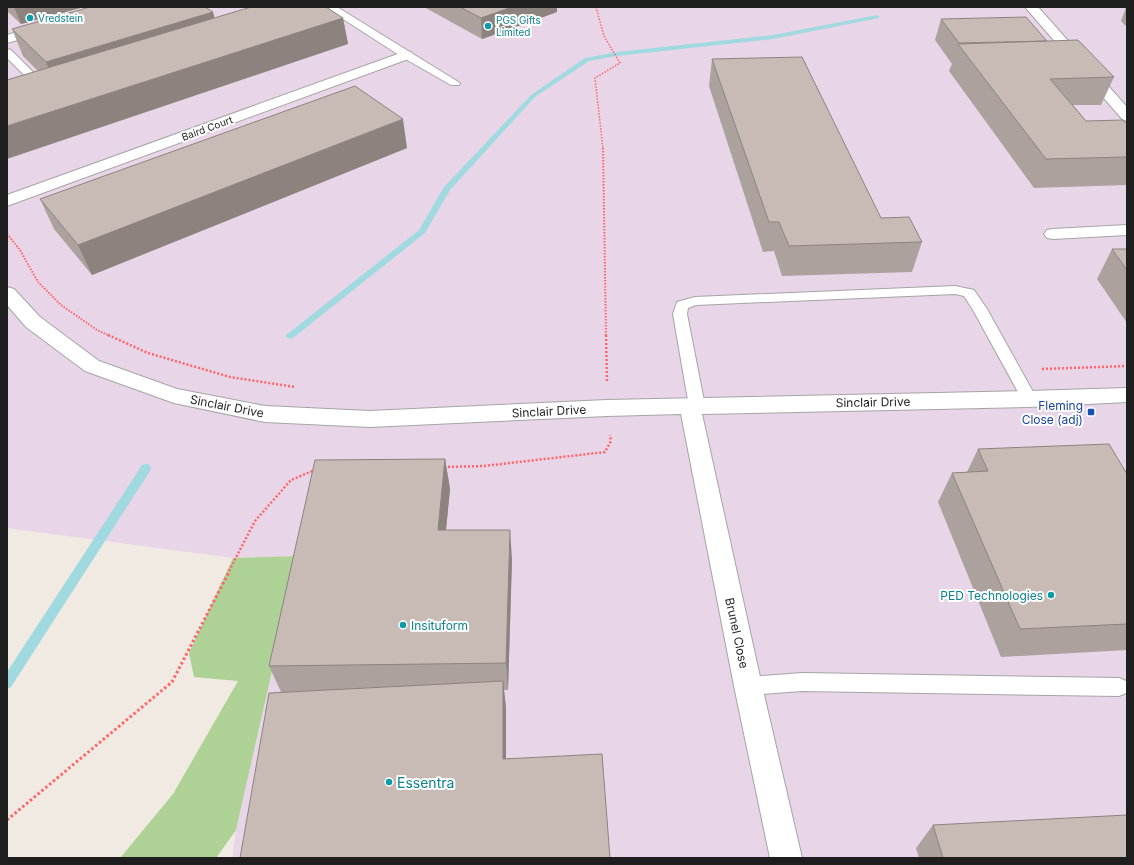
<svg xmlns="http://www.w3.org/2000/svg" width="1134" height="865" viewBox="0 0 1134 865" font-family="Inter,sans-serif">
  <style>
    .industrial { fill: #e9d5e8 }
    .forest { fill: #aed295 }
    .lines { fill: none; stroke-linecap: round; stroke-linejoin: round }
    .stream { fill: #a1d9e0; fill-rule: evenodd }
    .service-casing { stroke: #a5a5a5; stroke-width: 2 }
    .minor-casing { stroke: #a5a5a5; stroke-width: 2 }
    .path-far3 { stroke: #ff6567; stroke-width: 1.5; stroke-dasharray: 1.5 1.5; stroke-linecap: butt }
    .path-far2 { stroke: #ff6567; stroke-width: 2; stroke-dasharray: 1.5 1.5; stroke-linecap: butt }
    .path-far1 { stroke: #ff6567; stroke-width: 2.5; stroke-dasharray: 2 2; stroke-linecap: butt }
    .path { stroke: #ff6567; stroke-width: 3; stroke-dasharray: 2.5 2.5; stroke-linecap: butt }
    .service { fill: #fff; fill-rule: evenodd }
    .minor { fill: #fff; fill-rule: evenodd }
    .wall { fill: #aca19d }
    .shaded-wall { fill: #8c837f }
    .building { fill: #c8bbb6; stroke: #8c837f }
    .culture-dot { fill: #0f9aa8; stroke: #fff; stroke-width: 1.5 }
    .transit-dot { fill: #1a4fb4; stroke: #fff; stroke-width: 1.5 }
    .labels { text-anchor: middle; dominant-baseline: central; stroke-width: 4; stroke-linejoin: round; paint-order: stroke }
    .far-culture-label { font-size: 10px; fill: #0d838f; stroke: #fff; text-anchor: start }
    .far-street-label { font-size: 10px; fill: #1e1e1e; stroke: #fff }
    .street-label { font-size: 12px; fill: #1e1e1e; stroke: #fff }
    .transit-label { font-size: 12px; fill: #164399; stroke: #fff; text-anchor: end }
    .culture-label { font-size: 12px; fill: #0d838f; stroke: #fff; text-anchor: end }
    .near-culture-label { font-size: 14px; fill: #0d838f; stroke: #fff; text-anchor: start }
  </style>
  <rect width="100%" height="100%" fill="#f0eae3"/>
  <path class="industrial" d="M7,7H1127V858H232L236,830L298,556L233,558L7,528Z"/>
  <path class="forest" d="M298,556L236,830L216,858H120L173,794L238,681L194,677L189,653L233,558Z"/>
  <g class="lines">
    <path class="stream" d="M877,15L880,17L879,18L773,39L617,56L589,61L535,97L450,190L425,233L293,338L290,339L285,336L419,230L444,187L531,95L585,58L617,52L773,35Z
      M146,464L150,465L151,468L150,471L11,687L7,689V672L142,465Z"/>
    <defs>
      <path id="service" d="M328,7H337L460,83L459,85H451L402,57L329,10Z
        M7,49L11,50L40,79L41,81L40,83H32L7,58Z
        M955,286L974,290L987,309L1037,399L1034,403L1029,404L1024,403L973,310L964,296L955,294L696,305L688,308L687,314L705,406L703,410L697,412L691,410L689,406L673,314L677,302L695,297Z
        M802,673L1119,678L1126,681V693L1119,696L802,691L748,695L741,692L738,686L741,680L748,677Z"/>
      <path id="minor" d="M1025,7H1038L1127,107V121L1122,119Z
        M42,25L47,26L49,29L47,32L7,43V35Z
        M406,51L411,52L413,55L411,58L7,206V195Z
        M1127,225V235L1053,239L1047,238L1044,234L1047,230L1053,229Z
        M7,287L14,289L40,317L99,361L177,389L265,406L370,411L607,400L1029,391L1127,388V402L1029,407L702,414L762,686L802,858H770L734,686L681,414L607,416L370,427L265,422L174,403L85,371L26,327L7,305Z"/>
    </defs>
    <use href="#service" class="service-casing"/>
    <use href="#minor" class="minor-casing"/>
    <path class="path-far3" d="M596,7L604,36L620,63L595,78L603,149"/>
    <path class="path-far2" d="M603,148L606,336
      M7,234L20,250L38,282L61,305L97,330L110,336"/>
    <path class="path-far1" d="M108,335L148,353L230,377L295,387
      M606,335L607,382
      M1042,369L1127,366
      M444,467L484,466L605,452L611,441L610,435
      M229,571L255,521L291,480L315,470"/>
    <path class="path" d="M7,820L172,682L230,570"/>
    <use href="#service" class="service"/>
    <use href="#minor" class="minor"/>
  </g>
  <path class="wall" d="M7,7H84L21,24L7,11Z
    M424,7H557V12L482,39Z
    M1126,7H1127V27L1121,21Z
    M213,12L214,18H343L348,44L38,71L23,56L12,29Z
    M941,19L1047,41L1114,77L1101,105H1073L1086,121L1127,124V185L1034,188L949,71L952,64L935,40Z
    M712,59L881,218L922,242L912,272L782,276L774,251L763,252L709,86Z
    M407,148L92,275L54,229L40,199Z
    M1112,249H1127V323L1097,279Z
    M978,449L1127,474V650L1001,657L938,502L952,473L967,472Z
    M445,459L450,489L446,530L512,559L508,690H504L506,708V759L610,858L281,692L269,666Z
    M933,825L1127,858H919L916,848Z"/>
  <path class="shaded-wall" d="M14,7H84L21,24Z
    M512,7H557V12L482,39L481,18Z
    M213,12L220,38L58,90L46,62Z
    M343,18L348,44L7,159V126Z
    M403,119L407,148L92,275L78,245Z
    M445,459L450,489L443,560L438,530Z
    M510,530L512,559L508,690L506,663Z
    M503,681L506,708V784L503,759Z"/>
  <path class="building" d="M90,7H205L213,12L46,62L12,29Z
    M251,7H326L343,18L7,126V80Z
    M460,7H512L481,18Z
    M1026,17L1047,41L959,43L941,19Z
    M1078,40L1114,77L1050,79L1086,121L1123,120L1127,124V157L1046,159L958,44Z
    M802,57L881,218L909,217L922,242L789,246L779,222H769L712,59Z
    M355,86L403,119L78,245L40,199Z
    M1112,249H1127V270Z
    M1109,444L1127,474V624L1020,629L952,473L988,471L978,449Z
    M445,459L438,530H510L506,663L269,666L315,460Z
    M503,681V759L602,754L610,858H240L269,693Z
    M1127,815V858H943L933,825Z"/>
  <g class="culture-dot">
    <circle cx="30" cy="18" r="4"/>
    <circle cx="488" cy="26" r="4"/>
    <circle cx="1051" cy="595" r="4"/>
    <circle cx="403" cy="625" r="4"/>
    <circle cx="389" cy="782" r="4"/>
  </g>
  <rect class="transit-dot" x="1087" y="408" width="8" height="8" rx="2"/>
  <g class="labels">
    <g class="far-culture-label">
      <text x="38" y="18">Vredstein</text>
      <text x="496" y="20">PGS Gifts<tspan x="496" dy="12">Limited</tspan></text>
    </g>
    <g class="far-street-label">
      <text transform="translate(207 128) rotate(-20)">Baird Court</text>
    </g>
    <g class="street-label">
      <text transform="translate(873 402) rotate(-1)">Sinclair Drive</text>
      <text transform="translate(227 406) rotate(11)">Sinclair Drive</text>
      <text transform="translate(549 411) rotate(-3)">Sinclair Drive</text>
      <text transform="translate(737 633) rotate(78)">Brunel Close</text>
    </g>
    <g class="transit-label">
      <text x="1083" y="405">Fleming<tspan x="1083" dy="14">Close (adj)</tspan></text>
    </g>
    <g class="culture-label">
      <text x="1043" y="595">PED Technologies</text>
      <text x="411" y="625" text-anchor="start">Insituform</text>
    </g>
    <g class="near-culture-label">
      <text x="397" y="782">Essentra</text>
    </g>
  </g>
  <rect width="1134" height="865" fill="none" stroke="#1e1e1e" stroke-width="16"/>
</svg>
